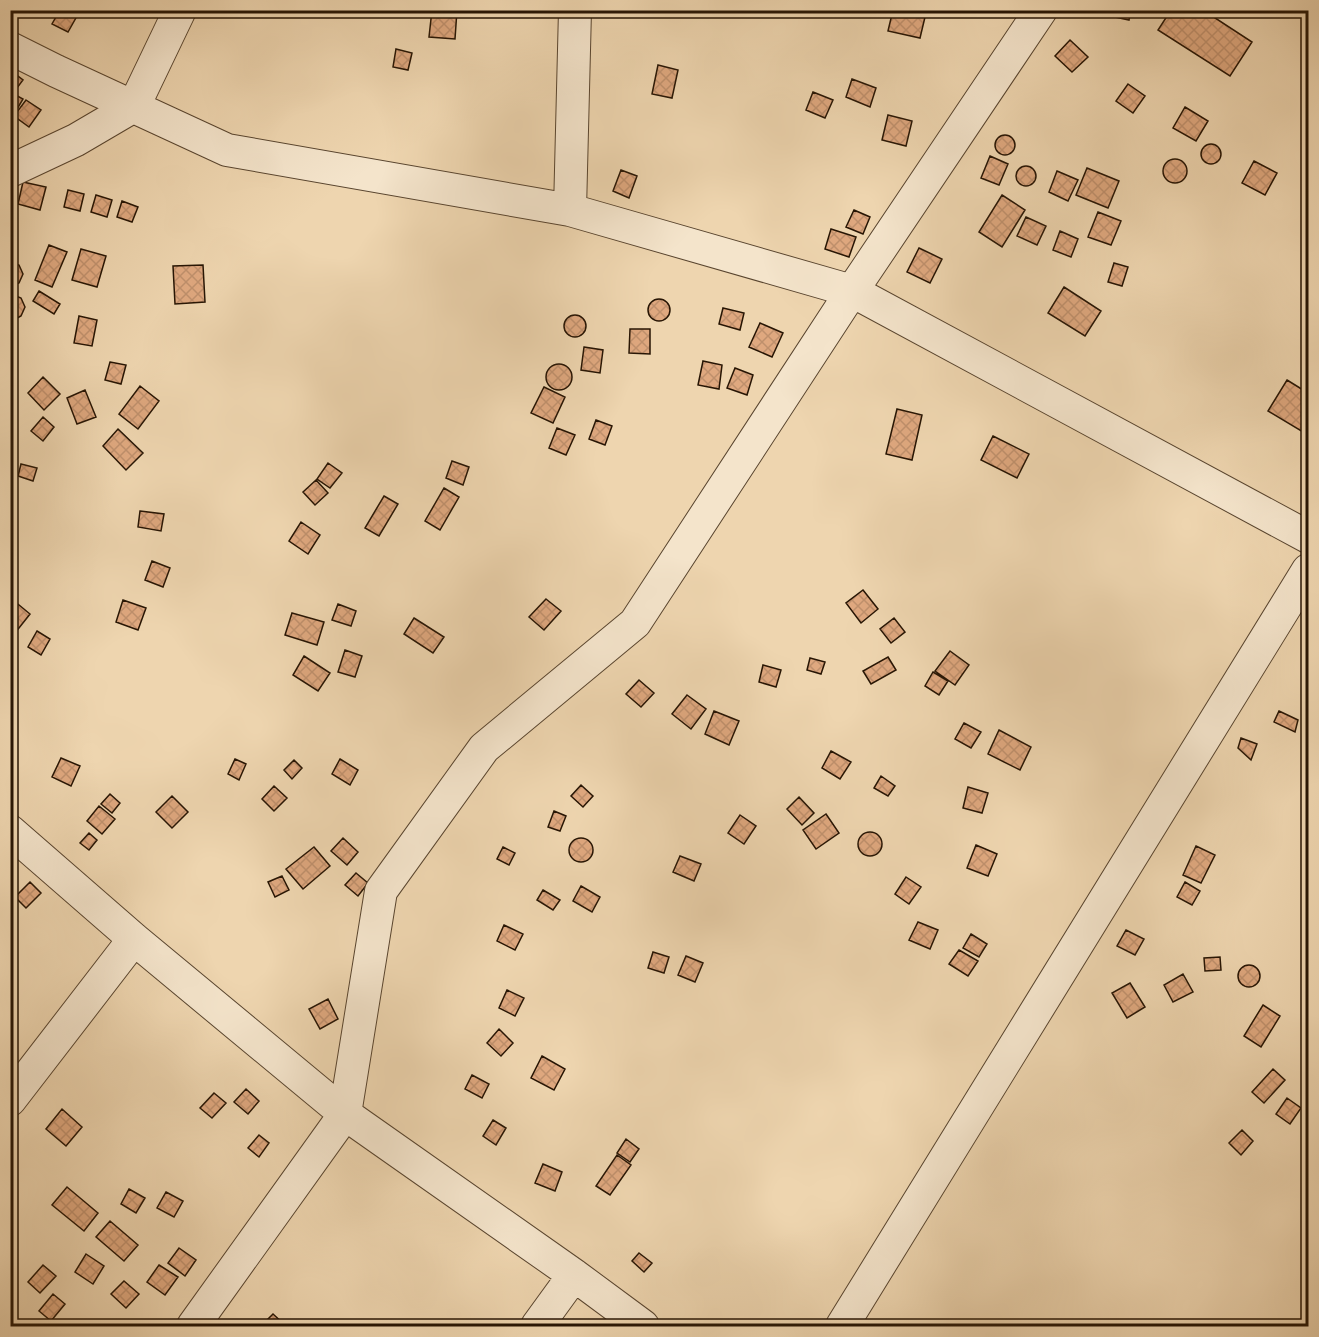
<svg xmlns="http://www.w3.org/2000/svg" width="1319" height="1337" viewBox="0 0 1319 1337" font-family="'IM FELL French Canon',serif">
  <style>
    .building { fill: url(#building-cross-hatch); stroke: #271504; stroke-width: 1.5 }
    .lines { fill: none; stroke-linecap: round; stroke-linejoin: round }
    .minor-casing { stroke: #59452f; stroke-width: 34 }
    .minor { stroke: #f4e4cb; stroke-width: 32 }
  </style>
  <defs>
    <pattern id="building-cross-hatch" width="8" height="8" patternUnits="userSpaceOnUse" patternTransform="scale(1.5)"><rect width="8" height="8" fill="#dfa87f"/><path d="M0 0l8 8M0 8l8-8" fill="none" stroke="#bf906c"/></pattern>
  </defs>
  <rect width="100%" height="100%" fill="#eed5af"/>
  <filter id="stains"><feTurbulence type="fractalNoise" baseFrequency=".00333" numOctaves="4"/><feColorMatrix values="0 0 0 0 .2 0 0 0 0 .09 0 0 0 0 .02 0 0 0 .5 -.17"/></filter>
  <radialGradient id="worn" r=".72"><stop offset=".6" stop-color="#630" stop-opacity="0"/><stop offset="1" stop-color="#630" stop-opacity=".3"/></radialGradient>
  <path class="building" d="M60,10H67L77,16L68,32L52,24Z
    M432,10H457L455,39L429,37Z
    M499,10H523V14L499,12Z
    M893,10L925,17L920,38L888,31Z
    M1111,10H1131L1129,20L1110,16Z
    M1171,10H1203L1252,42L1230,76L1158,30Z
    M1070,40L1088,57L1072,72L1055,56Z
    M396,49L412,53L408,70L393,67Z
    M658,65L678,70L672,98L652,94Z
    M10,70L23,80L17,88L10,82Z
    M852,79L876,88L870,107L846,97Z
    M1128,84L1145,96L1133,113L1116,101Z
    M10,92L23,99L13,116L10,114Z
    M813,92L833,100L825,118L806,110Z
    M26,100L41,110L29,127L14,116Z
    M1185,107L1208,121L1196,141L1173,128Z
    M888,115L912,121L906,146L882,140Z
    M995 145a10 10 0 1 1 20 0a10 10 0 1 1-20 0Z
    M1201 154a10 10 0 1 1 20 0a10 10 0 1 1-20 0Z
    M990,156L1008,164L999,185L981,178Z
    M1163 171a12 12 0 1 1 24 0a12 12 0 1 1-24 0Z
    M1254,161L1277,173L1265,195L1242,183Z
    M1016 176a10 10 0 1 1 20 0a10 10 0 1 1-20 0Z
    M1087,168L1119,181L1108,208L1076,195Z
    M621,170L637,176L629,198L613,191Z
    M1057,171L1078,180L1068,201L1049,192Z
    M23,182L46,187L40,210L18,204Z
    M68,190L84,194L80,211L64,207Z
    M96,195L112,200L107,217L91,212Z
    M1002,195L1025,210L1002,247L979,232Z
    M122,201L138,207L132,222L117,217Z
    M854,210L870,217L863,234L846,227Z
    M1098,212L1121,221L1111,245L1088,237Z
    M1026,217L1046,226L1037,245L1017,236Z
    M831,229L856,237L849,257L825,249Z
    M1060,231L1078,239L1071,257L1053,250Z
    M49,245L67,252L52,287L35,280Z
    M919,248L942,259L930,283L907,272Z
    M81,249L106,256L97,287L72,280Z
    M10,262L19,265L23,274L19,283L10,287Z
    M1114,263L1128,267L1122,286L1108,282Z
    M203,265L205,302L175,304L173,266Z
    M1064,287L1101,311L1085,336L1048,313Z
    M39,291L60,304L54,314L33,301Z
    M11,294L21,298L25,307L21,316L12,321Z
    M648 310a11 11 0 1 1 22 0a11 11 0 1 1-22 0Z
    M723,308L744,313L740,330L719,324Z
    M564 326a11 11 0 1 1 22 0a11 11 0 1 1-22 0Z
    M79,316L97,320L92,346L74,343Z
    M760,323L783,333L772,357L749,347Z
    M630,329H650V354L629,353Z
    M584,347L603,350L600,373L581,370Z
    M703,361L722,365L719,389L698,385Z
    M110,362L126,365L121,384L105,380Z
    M546 377a13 13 0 1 1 26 0a13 13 0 1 1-26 0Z
    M735,368L753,375L747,395L727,388Z
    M43,377L60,394L44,410L28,393Z
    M1287,380L1308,393V435L1268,411Z
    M140,386L159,401L138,429L119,414Z
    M544,387L565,397L553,423L531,413Z
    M85,390L96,417L77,424L67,398Z
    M897,409L922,415L912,460L886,454Z
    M43,417L54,427L43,441L31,431Z
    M596,420L612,426L605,445L589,439Z
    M557,428L575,435L566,455L549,448Z
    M118,429L143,453L126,470L103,446Z
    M993,436L1029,454L1017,478L981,460Z
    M452,461L469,467L463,485L446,478Z
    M328,463L342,473L330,488L317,479Z
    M21,464L37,468L33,481L18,476Z
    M316,480L328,493L315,505L303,492Z
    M444,488L459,497L440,530L425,521Z
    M384,496L398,504L379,536L365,528Z
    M140,511L164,514L161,531L138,527Z
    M301,522L320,535L308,554L289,541Z
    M152,561L170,568L163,587L145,580Z
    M863,590L878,609L861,623L846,603Z
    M546,599L561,611L544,630L529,617Z
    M13,600L30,614L15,633L10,630V603Z
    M123,600L146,608L138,630L116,622Z
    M338,604L356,611L351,626L332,620Z
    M292,613L324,622L317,645L285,635Z
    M414,618L444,637L433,653L404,634Z
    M894,618L905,632L891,643L880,629Z
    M37,631L50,639L41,655L28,647Z
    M345,650L362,656L355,677L338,672Z
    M950,651L969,665L955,685L935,671Z
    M304,656L330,673L318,691L293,675Z
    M888,657L896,670L871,684L863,671Z
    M810,658L825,662L821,674L807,670Z
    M763,665L781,670L776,687L759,682Z
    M933,672L948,681L939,695L925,686Z
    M639,680L654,693L641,707L626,694Z
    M687,695L706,709L691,729L672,714Z
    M714,711L739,721L729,745L705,734Z
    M1279,711L1298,720L1295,732L1274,722Z
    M964,723L981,732L971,748L955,739Z
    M999,730L1031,747L1020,770L988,754Z
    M1241,738L1257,744L1251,760L1238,748Z
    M831,751L851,762L840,779L822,768Z
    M61,758L80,766L71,786L52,777Z
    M235,759L246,764L239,780L228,774Z
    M340,759L358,770L350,785L332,774Z
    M294,760L302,768L292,779L284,770Z
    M881,776L895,786L888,796L874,788Z
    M581,785L593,796L583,807L571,796Z
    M274,786L287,798L274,811L262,799Z
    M968,787L988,793L982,813L963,808Z
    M110,794L120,803L112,813L101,804Z
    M172,796L188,812L172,828L156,812Z
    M799,797L814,813L802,825L787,809Z
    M99,806L115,819L102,834L87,821Z
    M554,811L566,816L560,831L548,827Z
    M826,814L839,833L816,849L803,830Z
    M740,815L756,826L744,844L728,833Z
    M858 844a12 12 0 1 1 24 0a12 12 0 1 1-24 0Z
    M89,833L97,840L89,850L80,843Z
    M343,838L358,852L347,865L331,851Z
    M569 850a12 12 0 1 1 24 0a12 12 0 1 1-24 0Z
    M976,845L997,854L988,876L967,868Z
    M1196,846L1215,855L1201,883L1183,875Z
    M314,847L330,866L303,889L286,869Z
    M503,847L515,853L509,865L497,859Z
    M680,856L701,864L694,881L673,872Z
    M356,873L368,883L358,896L345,885Z
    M282,876L289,890L275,897L268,882Z
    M906,877L921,887L909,904L895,894Z
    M30,882L41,893L26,908L15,897Z
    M1185,882L1200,891L1192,905L1177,897Z
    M581,886L600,897L592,912L573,901Z
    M543,890L560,900L553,910L537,900Z
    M918,922L938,930L930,949L909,940Z
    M504,925L523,934L515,950L497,941Z
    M1126,930L1144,939L1135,955L1117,946Z
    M971,934L987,944L979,957L963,948Z
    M959,950L978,961L968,976L949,964Z
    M653,952L669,957L664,973L648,968Z
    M686,956L703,963L695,982L678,975Z
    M1220,957L1221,970L1205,971L1204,958Z
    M1238 976a11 11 0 1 1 22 0a11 11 0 1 1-22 0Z
    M1183,974L1193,992L1173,1002L1164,985Z
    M1130,983L1145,1007L1127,1018L1112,993Z
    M507,990L524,998L515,1016L499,1008Z
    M328,999L338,1019L320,1029L309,1009Z
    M1263,1005L1280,1016L1261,1047L1244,1036Z
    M499,1029L513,1043L501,1056L487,1043Z
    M542,1056L565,1069L554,1090L531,1078Z
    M1273,1069L1285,1080L1264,1103L1252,1092Z
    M472,1075L489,1084L482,1098L465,1089Z
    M246,1089L259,1101L248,1114L234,1102Z
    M214,1093L226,1103L212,1118L200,1108Z
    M1287,1098L1301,1108L1290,1124L1276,1114Z
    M62,1109L82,1127L66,1146L46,1129Z
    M493,1120L506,1128L496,1145L483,1136Z
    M1242,1130L1253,1141L1241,1155L1229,1143Z
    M259,1135L269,1143L259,1157L248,1148Z
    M626,1139L639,1149L630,1162L617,1153Z
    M617,1155L631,1165L610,1195L596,1186Z
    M543,1164L562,1172L555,1191L535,1183Z
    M67,1187L98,1213L84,1231L52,1205Z
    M129,1189L145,1198L136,1213L121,1204Z
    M166,1192L183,1201L174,1217L157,1208Z
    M110,1221L138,1245L124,1261L96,1237Z
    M179,1248L196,1260L185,1276L168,1263Z
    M639,1253L652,1263L644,1272L632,1261Z
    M86,1254L104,1266L93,1284L75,1272Z
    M43,1265L56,1276L40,1293L28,1282Z
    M159,1265L178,1277L165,1295L147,1282Z
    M124,1281L139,1294L126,1308L111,1294Z
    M53,1294L65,1304L51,1321L39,1311Z
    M273,1314L286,1326H261Z"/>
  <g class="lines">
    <defs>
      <path id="minor" d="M10,48L56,71L227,150L570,210L852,291L1308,537
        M10,171L76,140L134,106L180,10
        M570,210L575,10
        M10,831L134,939L345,1114L574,1275L643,1326
        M10,1100L134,939
        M193,1326L345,1114L381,891L484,748L635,623L852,291L1041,10
        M537,1326L574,1275
        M842,1326L1308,570"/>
    </defs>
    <use href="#minor" class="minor-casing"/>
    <use href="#minor" class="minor"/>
  </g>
  <rect width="1319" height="1337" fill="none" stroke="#eed5af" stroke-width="36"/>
  <rect x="12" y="12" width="1295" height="1313" fill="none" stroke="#271504" stroke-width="3"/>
  <rect x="18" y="18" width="1283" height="1301" fill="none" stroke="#271504" stroke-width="1.5"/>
  <rect width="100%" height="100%" filter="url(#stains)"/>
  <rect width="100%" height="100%" fill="url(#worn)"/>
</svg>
